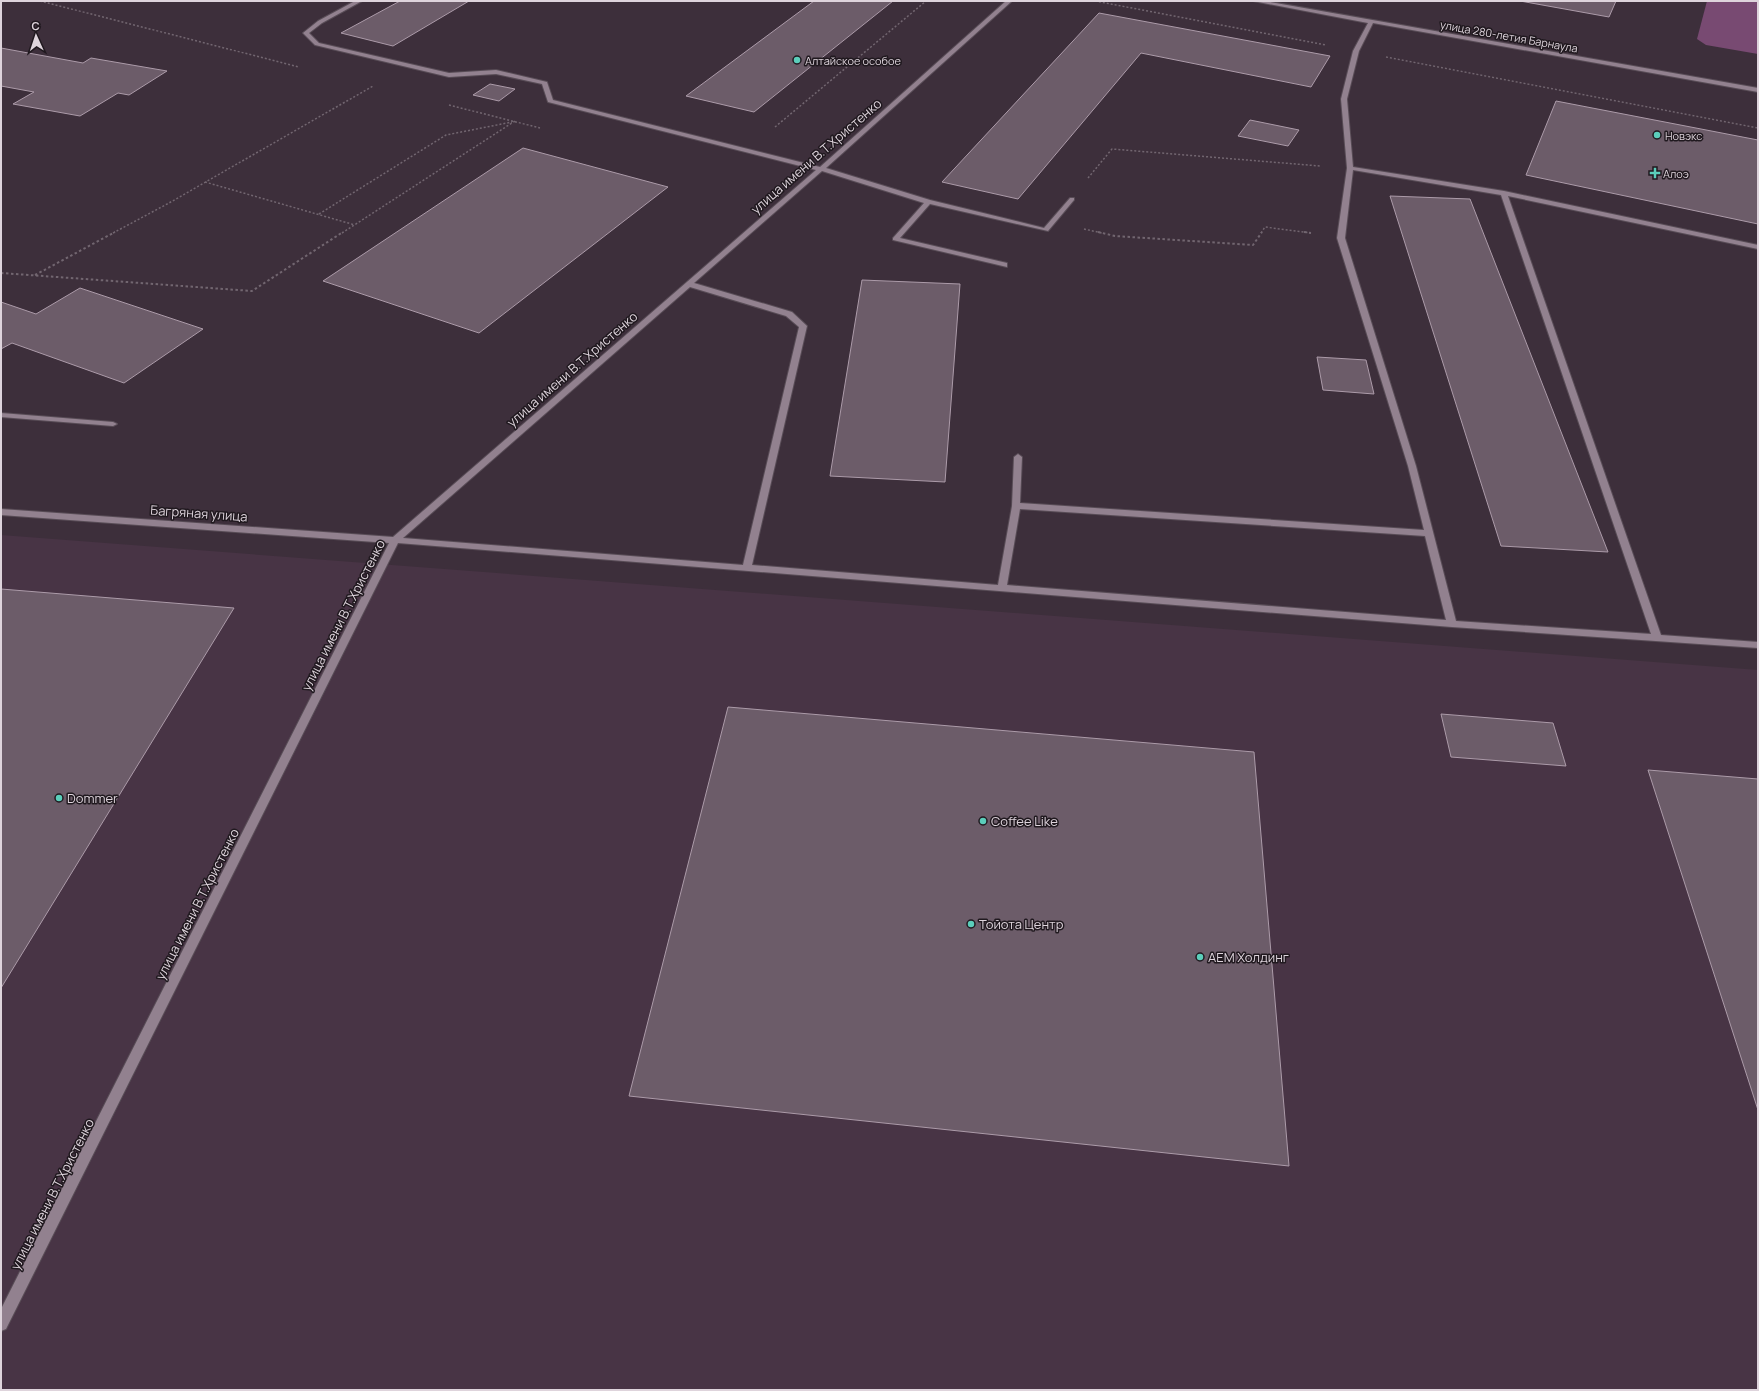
<svg xmlns="http://www.w3.org/2000/svg" width="1759" height="1391" viewBox="0 0 1759 1391" font-family="Manrope,sans-serif">
  <style>
    .built { fill: #483445 }
    .forest { fill: #784a72 }
    .building { fill: #6c5c69; stroke: #ac9ba9 }
    .lines { fill: none; stroke-linecap: round; stroke-linejoin: round }
    .minor-casing { stroke: #584c56; stroke-width: 2 }
    .path-far1 { stroke: #726670; stroke-width: 1.5; stroke-dasharray: 2 2; stroke-linecap: butt }
    .path { stroke: #726670; stroke-width: 2; stroke-dasharray: 2.5 2.5; stroke-linecap: butt }
    .minor { fill: #92818f; fill-rule: evenodd }
    .poi-dot { fill: #5bcebb; stroke: #20191f; stroke-width: 1.5 }
    .labels { text-anchor: middle; dominant-baseline: central; stroke-width: 3; stroke-linejoin: round; paint-order: stroke }
    .far-street-label { font-size: 11px; fill: #ded4dc; stroke: #20191f }
    .far-poi-label { font-size: 11px; fill: #ded4dc; stroke: #20191f; text-anchor: start }
    .street-label { font-size: 13px; fill: #ded4dc; stroke: #20191f }
    .poi-label { font-size: 13px; fill: #ded4dc; stroke: #20191f; text-anchor: start }
  </style>
  <rect width="100%" height="100%" fill="#3d2f3b"/>
  <path class="built" d="M1,535L1758,670V1390H1Z"/>
  <path class="forest" d="M1707,1H1758V54L1706,45L1697,39Z"/>
  <path class="building" d="M400,1H469L393,46L341,33Z
    M814,1H893L754,112L686,96Z
    M1520,1H1616L1609,17Z
    M1099,13L1330,56L1311,87L1141,53L1018,199L942,182Z
    M1,48L83,63L91,58L167,71L129,95L118,93L80,116L13,104L34,92L1,86Z
    M490,84L515,89L499,101L473,95Z
    M1556,101L1758,140V224L1526,175Z
    M1250,120L1299,130L1288,146L1238,136Z
    M523,148L668,187L479,333L323,281Z
    M1390,196L1470,199L1608,552L1501,546Z
    M862,280L960,284L945,482L830,476Z
    M80,288L203,329L124,383L12,343L1,349V302L36,314Z
    M1317,357L1366,360L1374,394L1323,390Z
    M1,589L234,608L1,988Z
    M728,707L1254,752L1289,1166L629,1096Z
    M1441,714L1553,723L1566,766L1451,757Z
    M1648,770L1758,779V1110Z"/>
  <g class="lines">
    <defs>
      <path id="minor" d="M355,1H362L322,23L309,33L319,43L449,73L496,70L547,82L553,100L820,167L1006,1H1012L826,168L930,200L1044,228L1070,198H1074V200L1048,231L930,204L900,238L1007,263V267L893,240V238L924,203L822,171L694,283L792,312L807,326L752,565L998,585L1012,506L1014,457L1018,454L1022,457L1020,503L1424,530L1408,466L1337,238L1347,168L1341,99L1353,51L1368,23L1253,1H1265L1758,88V92L1373,23L1359,51L1347,99L1353,167L1504,191L1758,245V249L1508,196L1661,635L1758,642V648L1452,627L398,543L6,1329L1,1331V1309L389,543L1,515V509L393,537L816,170L548,102L542,84L496,74L449,77L315,45L303,33L318,21ZM1353,170L1501,195L1651,634L1456,621L1416,466L1345,238ZM690,287L786,316L799,327L743,565L403,538ZM1020,509L1425,536L1446,620L1007,585Z
        M1,413L113,422L117,424L113,426L1,417Z"/>
    </defs>
    <use href="#minor" class="minor-casing"/>
    <path class="path-far1" d="M40,1L299,67
      M1095,1L1326,45
      M1386,57L1758,128
      M449,105L540,128
      M775,127L926,1
      M1088,178L1112,149L1320,166
      M205,182L355,225
      M319,214L446,135L512,122
      M1084,229L1102,233
      M113,233L169,203L373,86
      M342,233L515,121
      M1261,233L1265,227L1311,233"/>
    <path class="path" d="M1098,232L1115,236L1253,245L1262,232
      M1304,232L1311,233
      M1,273L252,291L343,232
      M35,275L115,232"/>
    <use href="#minor" class="minor"/>
  </g>
  <g class="poi-dot">
    <circle cx="797" cy="60" r="4"/>
    <circle cx="1657" cy="135" r="4"/>
    <path d="M1653 167h4v4h4v4h-4v4h-4v-4h-4v-4h4z"/>
    <circle cx="59" cy="798" r="4"/>
    <circle cx="983" cy="821" r="4"/>
    <circle cx="971" cy="924" r="4"/>
    <circle cx="1200" cy="957" r="4"/>
  </g>
  <g class="labels">
    <g class="far-street-label">
      <text transform="translate(1509 36) rotate(10)">улица 280-летия Барнаула</text>
    </g>
    <g class="far-poi-label">
      <text x="805" y="60">Алтайское особое</text>
      <text x="1665" y="135">Новэкс</text>
      <text x="1663" y="173">Алоэ</text>
    </g>
    <g class="street-label">
      <text transform="translate(816 156) rotate(-41)">улица имени В.Т.Христенко</text>
      <text transform="translate(572 369) rotate(-41)">улица имени В.Т.Христенко</text>
      <text transform="translate(199 513) rotate(4)">Багряная улица</text>
      <text transform="translate(343 615) rotate(-63)">улица имени В.Т.Христенко</text>
      <text transform="translate(197 904) rotate(-63)">улица имени В.Т.Христенко</text>
      <text transform="translate(52 1194) rotate(-63)">улица имени В.Т.Христенко</text>
    </g>
    <g class="poi-label">
      <text x="67" y="798">Dommer</text>
      <text x="991" y="821">Coffee Like</text>
      <text x="979" y="924">Тойота Центр</text>
      <text x="1208" y="957">АЕМ Холдинг</text>
    </g>
  </g>
  <rect width="1759" height="1391" fill="none" stroke="#ded4dc" stroke-width="4"/>
  <g transform="translate(36 36) rotate(357)" stroke="#20191f" stroke-width="3" paint-order="stroke">
  <path d="M0-3L7 15L0 10L-7 15Z" fill="#ded4dc"/>
  <text y="-6" font-size="11" font-weight="bold" text-anchor="middle" fill="#ded4dc">С</text>
  </g>
</svg>
